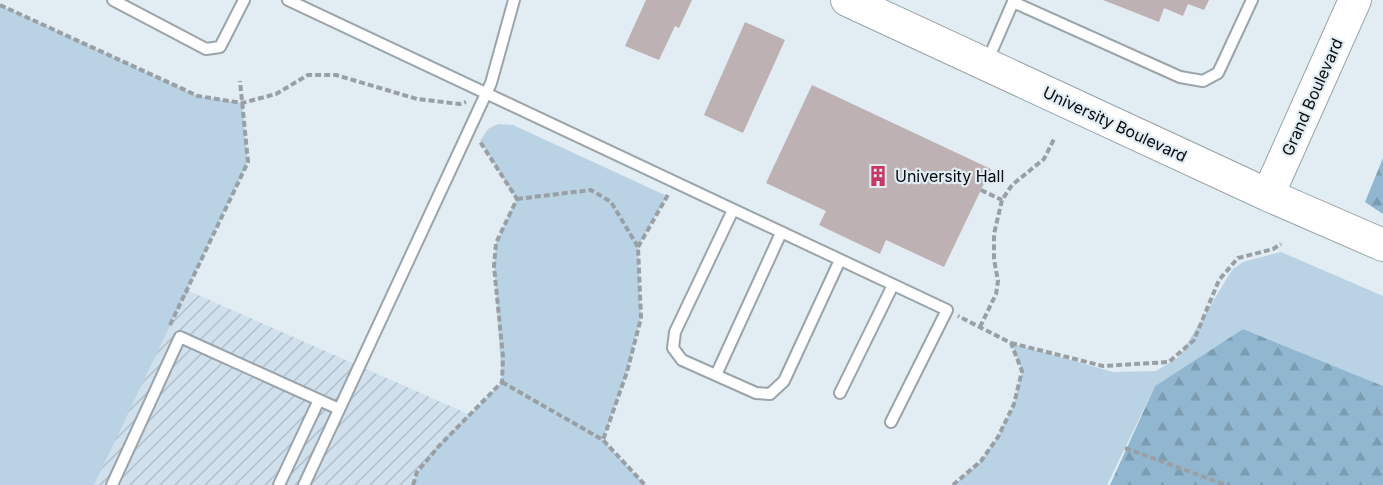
<svg xmlns="http://www.w3.org/2000/svg" width="1383" height="485" viewBox="0 0 1383 485" font-family="Inter,sans-serif">
  <style>
    .industrial { fill: url(#industrial-furrows) }
    .green { fill: #bad3e4 }
    .forest { fill: url(#forest-firs) }
    .building { fill: #bdb1b3 }
    .lines { fill: none; stroke-linecap: round; stroke-linejoin: round }
    .lane-casing { stroke: #9aa4aa; stroke-width: 14 }
    .secondary-casing { stroke: #9aa4aa; stroke-width: 34 }
    .path { stroke: #98a0a5; stroke-width: 4; stroke-dasharray: 6 3; stroke-linecap: butt }
    .lane { stroke: #fff; stroke-width: 10 }
    .secondary { stroke: #fff; stroke-width: 32 }
    .labels { text-anchor: middle; dominant-baseline: central; stroke-width: 4.5; stroke-linejoin: round; paint-order: stroke }
    .street-label { font-size: 16px; fill: #090c0e; stroke: #e2ecf3 }
    .poi-label { font-size: 16px; fill: #090c0e; stroke: #e2ecf3; text-anchor: start }
  </style>
  <defs>
    <pattern id="industrial-furrows" width="10" height="10" patternUnits="userSpaceOnUse" patternTransform="scale(1.5)"><rect width="10" height="10" fill="#d0e1ed"/><path d="M-1 1l2-2M0 10L10 0M9 11l2-2" fill="none" stroke="#b1c0ca"/></pattern>
    <pattern id="forest-firs" width="22" height="20" patternUnits="userSpaceOnUse" patternTransform="scale(1.5)"><rect width="22" height="20" fill="#90b7cf"/><path d="M5 1l3.5 6h-7zM16 11l3.5 6h-7z" fill="#7b9cb1"/></pattern>
  </defs>
  <rect width="100%" height="100%" fill="#e2ecf3"/>
  <path class="industrial" d="M166,281L630,485H0Z"/>
  <path class="green" d="M0,5L198,96L242,103L248,162L94,485H0Z
    M498,124L513,125L667,196L638,247L641,318L627,372L603,440L645,485H413L417,472L439,446L502,382L494,266L496,243L516,199L480,141L488,129Z
    M1281,252L1383,296V386L1243,329L1155,386L1107,485H954L981,461L998,437L1014,404L1022,371L1011,343L1113,372L1156,371L1179,357L1232,270L1243,262Z"/>
  <path class="forest" d="M1383,158V214L1365,202Z
    M1243,329L1383,386V485H1110L1155,386Z"/>
  <path class="building" d="M646,0H692L679,28L675,26L659,60L625,46Z
    M1103,0H1209L1204,10L1188,4L1183,16L1164,8L1159,22Z
    M745,22L785,40L743,133L704,115Z
    M812,85L991,169L944,267L886,240L880,254L819,225L826,211L766,183Z"/>
  <g class="lines">
    <defs>
      <path id="lane" d="M113,0L206,49L220,47L244,0
        M288,0L947,310L891,422
        M987,62L1013,2L1180,77L1203,81L1218,73L1252,0
        M733,210L675,332L673,348L682,360L756,393L770,394L784,381L840,260
        M716,375L781,233
        M840,393L893,285
        M112,485L180,337L339,409
        M279,485L319,400
        M304,485L491,83L514,0"/>
      <path id="secondary" d="M847,0L1268,195L1383,245
        M1268,195L1355,0"/>
    </defs>
    <use href="#lane" class="lane-casing"/>
    <use href="#secondary" class="secondary-casing"/>
    <path class="path" d="M0,5L198,96L242,103L276,94L308,75H336L417,99L460,104L466,102
      M981,190L1002,200
      M517,199L591,190L611,202L638,247L641,318L627,372L603,440
      M638,247L669,193
      M170,325L248,162L240,81
      M980,327L996,294L998,281L994,259V234L1002,200L1012,185L1044,159L1055,137
      M1011,343L1103,366L1169,362L1194,340L1219,280L1238,258L1273,249L1281,244
      M502,382L603,440L645,485
      M1125,448L1226,485
      M413,485L417,472L439,446L502,382L503,357L494,266L496,243L517,199L479,140
      M953,485L981,461L998,437L1014,404L1022,371L1011,343L958,316"/>
    <use href="#lane" class="lane"/>
    <use href="#secondary" class="secondary"/>
  </g>
  <defs>
    <symbol id="building-bare" viewBox="-9 -9 18 18"><path d="M-4-6H4V6H1V3H-1V6H-4ZM-2.5-4.3h1.7v1.8h-1.7ZM.8-4.3h1.7v1.8H.8ZM-2.5-1h1.7V.8h-1.7ZM.8-1h1.7V.8H.8Z" fill="#c63762" stroke="#e2ecf3" stroke-width="2.5" paint-order="stroke"/></symbol>
  </defs>
  <g fill-rule="evenodd">
    <use href="#building-bare" x="863" y="161" width="30" height="30"/>
  </g>
  <g class="labels">
    <g class="street-label">
      <text transform="translate(1312 97) rotate(-66)">Grand Boulevard</text>
      <text transform="translate(1115 124) rotate(25)">University Boulevard</text>
    </g>
    <g class="poi-label">
      <text x="895" y="176">University Hall</text>
    </g>
  </g>
</svg>
